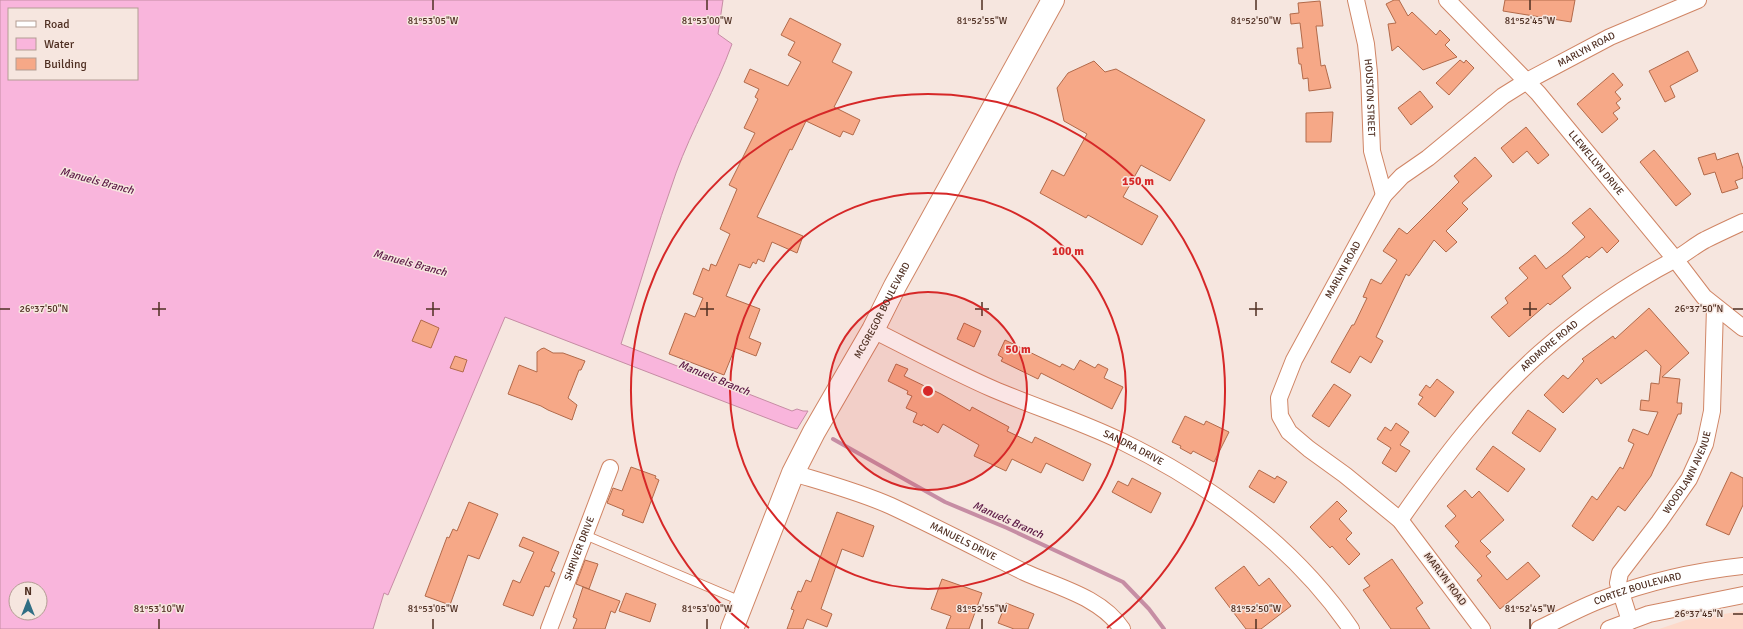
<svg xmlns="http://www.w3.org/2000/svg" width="1743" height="629" viewBox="0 0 1743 629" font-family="Signika,sans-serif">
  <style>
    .built { fill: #fdd9ca }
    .water { fill: #f9b5dc; stroke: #c68da4; fill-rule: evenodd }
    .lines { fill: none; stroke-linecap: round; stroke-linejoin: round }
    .stream { stroke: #c68da4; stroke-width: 4 }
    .building { fill: #f6a887; stroke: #b26a4a }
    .lane-casing { stroke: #d08565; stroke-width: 10 }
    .street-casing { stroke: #d08565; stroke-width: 18 }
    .secondary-casing { stroke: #d08565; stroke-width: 24 }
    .lane { stroke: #fff; stroke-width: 8 }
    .street { stroke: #fff; stroke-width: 16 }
    .secondary { stroke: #fff; stroke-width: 22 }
    .ticks { fill: none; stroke: #4f2f22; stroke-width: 1.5 }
    .ring { fill: none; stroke: #d62828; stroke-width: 2 }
    .labels { text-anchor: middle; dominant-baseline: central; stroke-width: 3; stroke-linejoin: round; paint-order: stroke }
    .street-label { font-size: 10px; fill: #4f2f22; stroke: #f6e6df }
    .water-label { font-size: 11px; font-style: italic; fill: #591643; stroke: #f6e6df }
    .ticks-label { font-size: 10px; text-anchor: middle; fill: #4f2f22; stroke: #f6e6df; stroke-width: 3; stroke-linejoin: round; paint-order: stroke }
    .centre { fill: #d62828; stroke: #f6e6df; stroke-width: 2 }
    .ring-label { font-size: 12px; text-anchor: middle; font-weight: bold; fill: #d62828; stroke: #f6e6df; stroke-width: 3; stroke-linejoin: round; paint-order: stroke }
  </style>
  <rect width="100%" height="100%" fill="#f6e6df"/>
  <path class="built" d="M1743,611V629H1659L1686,620Z"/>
  <path class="water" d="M0,0H723L718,34L732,44C716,88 692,129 676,173C656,229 639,287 621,344L792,411L797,409L803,411H808L797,429L790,427L505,317L388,595L384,593L373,629H0ZM9,9H137V79H9ZM16,589H40V613H16Z"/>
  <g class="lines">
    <path class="stream" d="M833,439L945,502L1007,528L1123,582L1149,609L1164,629"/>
  </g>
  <path class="building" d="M1394,0H1399L1408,16L1412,12L1436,35L1440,30L1450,40L1445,45L1457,57L1423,70L1398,46L1392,51L1388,24L1396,23L1386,4Z
    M1505,0H1575L1571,22L1503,11Z
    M1320,1L1323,26H1316L1321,66L1325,65L1331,88L1309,91L1308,78L1303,79L1301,64H1299L1297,48H1303L1300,23L1291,24L1290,14L1299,13L1298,3Z
    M790,18L841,44L832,62L852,72L834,107L860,120L853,135L843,131L840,137L806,121L792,150L790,149L757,217L803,236L797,253L772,242L764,262L758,259L756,264L753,262L750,268L739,264L726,296L760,309L749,338L761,343L756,356L735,348L724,375L669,354L685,313L695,317L703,298L693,294L703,268L709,271L711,264L716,266L730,234L720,229L737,189L729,185L755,133L744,128L758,99L755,97L759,89L744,82L750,69L788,86L801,62L788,55L795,42L781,35Z
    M1688,51L1698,71L1670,86L1675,97L1665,102L1649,71Z
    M1460,60L1464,63L1466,60L1474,68L1449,95L1436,83Z
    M1094,61L1105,72L1116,69L1205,120L1170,181L1141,165L1123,197L1158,216L1142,245L1088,215L1086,218L1040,193L1052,170L1064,176L1087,134L1064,121L1057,88L1068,73Z
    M1613,73L1623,85L1615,92L1621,99L1616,103L1620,108L1613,113L1618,119L1602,133L1577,104Z
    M1420,91L1433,107L1411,125L1398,108Z
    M1333,112L1331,142H1306V113Z
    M1526,127L1549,155L1538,164L1527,151L1513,163L1501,148Z
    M1654,150L1691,194L1676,206L1640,162Z
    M1715,153L1717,160L1738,153L1743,169V178L1735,181L1738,188L1722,193L1715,172L1704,175L1698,158Z
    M1475,157L1492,176L1462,203L1468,209L1446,231L1457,242L1446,252L1434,240L1409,276L1406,274L1376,337L1383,341L1371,363L1360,356L1350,373L1331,362L1352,325H1354L1367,298L1363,297L1371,279L1381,284L1397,260L1383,251L1399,228L1407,234L1459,182L1454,176Z
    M1590,208L1619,241L1607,253L1602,247L1589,258L1587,256L1562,276L1571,288L1550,305L1548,303L1509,337L1491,317L1508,303L1505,298L1528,278L1519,268L1535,255L1546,269L1567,253L1585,237L1572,223Z
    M1649,308L1689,353L1662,377L1680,379L1677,403H1682L1681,414H1678L1651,476L1625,511L1618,506L1593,541L1572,526L1592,496L1597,500L1620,467L1623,469L1634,444L1628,441L1633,429L1648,435L1658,412L1640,410L1641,400L1649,401L1651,383L1659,384L1661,366L1646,350L1601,384L1597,378L1563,413L1544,395L1563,375L1568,379L1584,361L1582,359L1613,336L1615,339Z
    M421,320L439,328L431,348L412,341Z
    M964,323L981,331L974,347L957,339Z
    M1005,340L1060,367L1062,364L1074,370L1080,360L1095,368L1098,364L1108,369L1104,378L1123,387L1112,409L1041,373L1038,379L1001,361L1003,358L998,355Z
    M544,348L553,353H563L585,361L581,370H579L568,398L577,405L572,420L548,410L541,406L508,394L519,365L537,372V352L541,349Z
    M455,356L467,360L463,372L450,368Z
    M896,364L908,369L904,376L941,394L970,411L972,407L1009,427L1007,431L1032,443L1035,437L1091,464L1083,481L1046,463L1041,473L1012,459L1006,471L974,456L979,445L943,424L938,433L923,424L922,426L913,422L917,413L906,408L912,396L907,394L908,391L888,381Z
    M1437,379L1454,392L1435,417L1418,404L1423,397L1419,395L1426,385L1430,388Z
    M1334,384L1351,395L1329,427L1312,416Z
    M1528,410L1556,429L1540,452L1512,433Z
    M1185,416L1204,425L1206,421L1229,432L1214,462L1193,451L1191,454L1180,448L1181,446L1172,442Z
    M1396,423L1409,432L1400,445L1410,451L1396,472L1382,463L1391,448L1377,439L1385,427L1391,431Z
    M1493,446L1525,469L1508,492L1476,469Z
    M631,467L656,476L655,478L659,480L643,523L622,515L624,510L607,503L613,488L622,491Z
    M1259,470L1275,479L1277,476L1287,482L1274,503L1249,487Z
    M1731,472L1743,478V505L1729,535L1706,525Z
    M1132,478L1161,493L1151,513L1112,492L1118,481L1128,486Z
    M1465,490L1472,498L1479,491L1504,520L1480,541L1491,552L1486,556L1507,580L1528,562L1540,576L1500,609L1477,580L1482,576L1455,546L1459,542L1445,526L1456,516L1447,506Z
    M1337,501L1347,511L1339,519L1352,533L1346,539L1360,554L1349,565L1332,546L1330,548L1310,527Z
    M469,502L498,514L479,559L468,555L450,605L425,596L447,537L449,538L453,529L457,531Z
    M837,512L874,526L863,557L842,549L821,609L832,614L827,627L807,619L803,629H787L794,610L791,609L798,591L801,592L806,580L811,582Z
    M523,537L559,552L551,571L555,573L549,587L545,586L533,616L503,605L513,580L520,583L534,552L519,546Z
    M1392,559L1423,603L1416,608L1430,629H1391L1363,590L1370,586L1364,578Z
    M585,560L598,564L589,589L576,584Z
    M1244,566L1259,586L1269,578L1291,606L1261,629H1246L1215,588Z
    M942,579L982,593L969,629H946L951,616L931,609Z
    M583,587L620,601L615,613L611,611L605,629H573L577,619L573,617Z
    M626,593L656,604L650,622L619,611Z
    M1006,603L1034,614L1028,629H1014L998,623Z"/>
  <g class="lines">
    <defs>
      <path id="lane" d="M585,535L741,601"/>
      <g id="street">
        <path id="s1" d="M1356,0L1366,44L1369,73L1372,151L1384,195"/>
        <path id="s2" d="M1447,0L1538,93L1675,259L1704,297L1743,328"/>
        <path id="s3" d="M873,330C913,350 952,371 993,389C1035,407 1080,421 1121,441C1210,484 1295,547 1351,629"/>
        <path id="s4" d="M793,473C826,483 860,492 891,506C936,527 980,550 1024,572C1057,587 1101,597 1122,629"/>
        <path id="s5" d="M1400,520C1441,461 1486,401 1540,353C1581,317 1626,285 1674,260C1685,254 1694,246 1705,240C1717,234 1730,228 1743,222"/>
        <path id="s6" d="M1630,621L1618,583L1620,573L1659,522L1689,479L1705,444L1712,411L1715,307"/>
        <path id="s7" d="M549,629L610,468"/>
        <path id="s8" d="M1482,629L1400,520L1345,475L1309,449L1289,432L1280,416L1279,398L1294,360L1384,195L1402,176L1428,158L1503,96L1527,81L1610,37L1698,0"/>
        <path id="s9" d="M1539,629C1560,619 1581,607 1603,599C1647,582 1696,571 1743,566"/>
        <path d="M1609,629L1649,614L1743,595"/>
      </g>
      <g id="secondary">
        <path id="s10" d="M732,629L793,473L814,432L873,330L895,286L1053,0"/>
      </g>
    </defs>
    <use href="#lane" class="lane-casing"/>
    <use href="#street" class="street-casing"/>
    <use href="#secondary" class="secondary-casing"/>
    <use href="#lane" class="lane"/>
    <use href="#street" class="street"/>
    <use href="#secondary" class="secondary"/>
  </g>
  <path class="ticks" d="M433,0V10M707,0V10M982,0V10M1256,0V10M1530,0V10M159,302V316M433,302V316M707,302V316M982,302V316M1256,302V316M1530,302V316M0,309H10M152,309H166M426,309H440M700,309H714M975,309H989M1249,309H1263M1523,309H1537M1733,309H1743M1733,614H1743M159,619V629M433,619V629M707,619V629M982,619V629M1256,619V629M1530,619V629"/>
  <circle cx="928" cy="391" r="99" fill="#d62828" fill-opacity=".12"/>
  <g class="ring">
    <circle cx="928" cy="391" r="99"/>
    <circle cx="928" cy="391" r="198"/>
    <path d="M749 628A297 297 0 1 1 1107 628"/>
  </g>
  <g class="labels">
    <g class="street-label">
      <text stroke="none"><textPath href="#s8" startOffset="794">MARLYN ROAD</textPath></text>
      <text stroke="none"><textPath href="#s1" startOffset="99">HOUSTON STREET</textPath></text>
      <text stroke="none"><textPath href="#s2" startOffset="221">LLEWELLYN DRIVE</textPath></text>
      <text stroke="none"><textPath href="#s8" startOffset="458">MARLYN ROAD</textPath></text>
      <text stroke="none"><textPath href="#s10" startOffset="353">MCGREGOR BOULEVARD</textPath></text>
      <text stroke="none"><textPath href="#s5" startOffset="230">ARDMORE ROAD</textPath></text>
      <text stroke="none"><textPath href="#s3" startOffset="286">SANDRA DRIVE</textPath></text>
      <text stroke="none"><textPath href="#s6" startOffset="172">WOODLAWN AVENUE</textPath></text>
      <text stroke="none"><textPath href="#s4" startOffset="184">MANUELS DRIVE</textPath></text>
      <text stroke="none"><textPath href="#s7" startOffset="86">SHRIVER DRIVE</textPath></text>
      <text transform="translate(1445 579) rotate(53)">MARLYN ROAD</text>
      <text stroke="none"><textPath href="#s9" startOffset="107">CORTEZ BOULEVARD</textPath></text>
    </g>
    <g class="water-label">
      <text transform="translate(97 181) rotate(15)">Manuels Branch</text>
      <text transform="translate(410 263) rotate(15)">Manuels Branch</text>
      <text transform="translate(714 378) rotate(22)">Manuels Branch</text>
      <text transform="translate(1008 520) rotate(24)">Manuels Branch</text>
    </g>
  </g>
  <g class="ticks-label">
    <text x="433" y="24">81°53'05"W</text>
    <text x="707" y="24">81°53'00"W</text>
    <text x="982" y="24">81°52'55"W</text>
    <text x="1256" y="24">81°52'50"W</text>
    <text x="1530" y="24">81°52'45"W</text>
    <text x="44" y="312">26°37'50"N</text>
    <text x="1699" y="312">26°37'50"N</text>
    <text x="159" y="612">81°53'10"W</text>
    <text x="433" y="612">81°53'05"W</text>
    <text x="707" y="612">81°53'00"W</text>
    <text x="982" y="612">81°52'55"W</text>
    <text x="1256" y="612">81°52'50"W</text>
    <text x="1530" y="612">81°52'45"W</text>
    <text x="1699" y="617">26°37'45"N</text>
  </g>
  <circle cx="928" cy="391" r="6" class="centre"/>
  <g class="ring-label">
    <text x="1138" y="185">150 m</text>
    <text x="1068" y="255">100 m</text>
    <text x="1018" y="353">50 m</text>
  </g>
  <rect x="8" y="8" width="130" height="72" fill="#f6e6df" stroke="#b39d93"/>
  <rect x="16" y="21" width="20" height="6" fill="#ffffff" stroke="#b39d93"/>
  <text x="44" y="28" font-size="12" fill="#4f2f22">Road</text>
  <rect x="16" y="38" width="20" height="12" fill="#f9b5dc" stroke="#b39d93"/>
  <text x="44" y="48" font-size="12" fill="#4f2f22">Water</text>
  <rect x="16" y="58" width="20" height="12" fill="#f6a887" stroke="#b39d93"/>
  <text x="44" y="68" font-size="12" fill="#4f2f22">Building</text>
  <g transform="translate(28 601)"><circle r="19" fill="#f6e6df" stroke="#b39d93"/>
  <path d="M0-3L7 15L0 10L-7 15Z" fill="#306e84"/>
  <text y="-6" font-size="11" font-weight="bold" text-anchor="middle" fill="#4f2f22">N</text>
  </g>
</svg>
